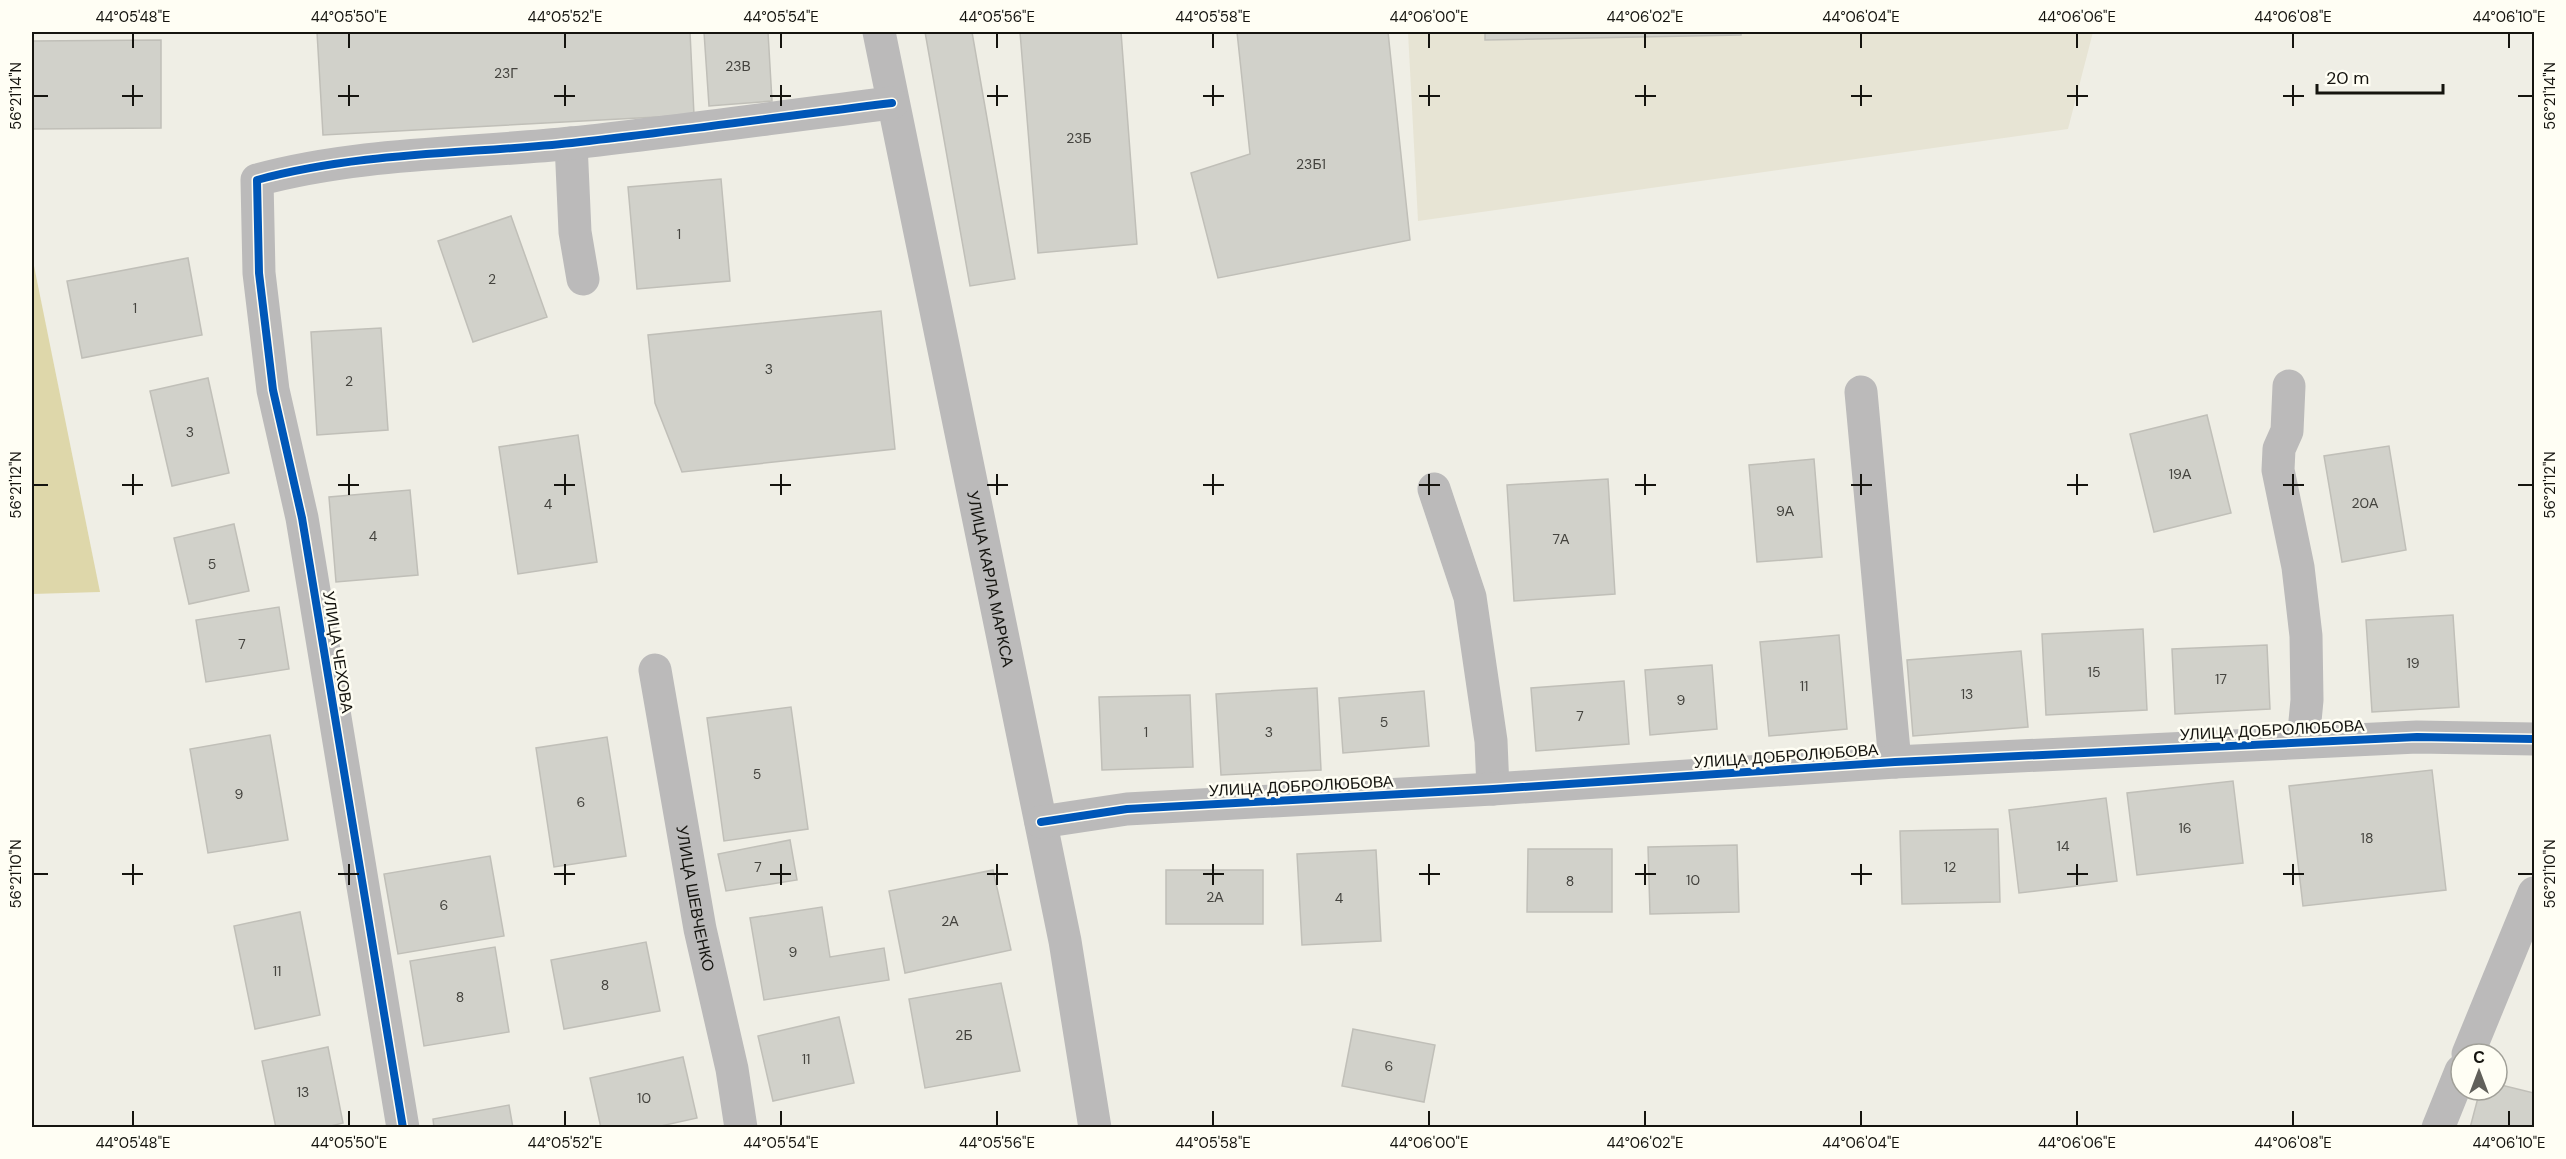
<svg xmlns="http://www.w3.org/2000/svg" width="2566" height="1159" viewBox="0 0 2566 1159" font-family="'DM Sans',sans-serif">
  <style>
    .built { fill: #e7e4d4 }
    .green { fill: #ded7aa }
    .building { fill: #d1d1ca; stroke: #c0bfb8; stroke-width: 1.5 }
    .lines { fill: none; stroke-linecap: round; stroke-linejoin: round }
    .minor { stroke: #bbbaba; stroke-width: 33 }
    .cycleway-casing { stroke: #fffef4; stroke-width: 11 }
    .cycleway { stroke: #0057b8; stroke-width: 8 }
    .ticks { fill: none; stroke: #15140f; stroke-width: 2 }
    .labels { text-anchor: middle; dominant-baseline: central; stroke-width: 5; stroke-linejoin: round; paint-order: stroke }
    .number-label { font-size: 14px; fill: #44433e }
    .street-label { font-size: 16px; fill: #15140f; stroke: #fffef4 }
    .neatline { fill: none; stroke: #15140f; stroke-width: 2 }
    .ticks-label { font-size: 15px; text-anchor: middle; fill: #15140f }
  </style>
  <rect width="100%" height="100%" fill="#efeee5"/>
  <path class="built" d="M1408,32H2093L2068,129L1418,221Z"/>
  <path class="green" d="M32,256L100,592L32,594Z"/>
  <path class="building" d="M317,32H690L694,115L323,135Z
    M704,32H768L772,101L709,106Z
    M925,32H972L1015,279L970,286Z
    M1020,32H1121L1137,244L1038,253Z
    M1237,32H1388L1410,240L1218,278L1191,173L1250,154Z
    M1485,32H1741V35L1485,40Z
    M161,40V128L32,129V41Z
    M721,179L730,281L637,289L628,187Z
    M511,216L547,317L473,342L438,241Z
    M188,258L202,335L82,358L67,281Z
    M881,311L895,449L682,472L655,403L648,335Z
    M381,328L388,430L317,435L311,332Z
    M208,378L229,473L172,486L150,391Z
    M2207,415L2231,513L2154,532L2130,434Z
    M578,435L597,562L518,574L499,447Z
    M2389,446L2406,550L2342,562L2324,456Z
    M1814,459L1822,557L1757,562L1749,465Z
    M1608,479L1615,594L1514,601L1507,485Z
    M410,490L418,575L336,582L329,497Z
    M234,524L249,591L189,604L174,538Z
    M279,607L289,669L206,682L196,620Z
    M2453,615L2459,707L2372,712L2366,620Z
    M2143,629L2147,710L2046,715L2042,634Z
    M1839,635L1847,729L1769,736L1760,642Z
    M2267,645L2270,709L2175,714L2172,649Z
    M2021,651L2028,727L1913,736L1907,660Z
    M1712,665L1717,729L1650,735L1645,670Z
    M1624,681L1629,744L1536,751L1531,688Z
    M1317,688L1321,770L1221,775L1216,694Z
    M1424,691L1429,746L1343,753L1339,698Z
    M1190,695L1193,767L1102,770L1099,697Z
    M791,707L808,829L724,841L707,718Z
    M270,735L288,840L208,853L190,749Z
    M607,737L626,856L554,867L536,748Z
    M2432,770L2446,890L2303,906L2289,786Z
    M2233,781L2243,863L2137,875L2127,793Z
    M2106,798L2117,881L2019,893L2009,810Z
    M1998,829L2000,902L1902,904L1900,831Z
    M790,840L797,880L726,891L718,854Z
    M1737,845L1739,912L1650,914L1648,847Z
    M1528,849H1612V912H1527Z
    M1376,850L1381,941L1302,945L1297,854Z
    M490,856L504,936L398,954L384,874Z
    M993,870L1011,950L905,973L889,891Z
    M1166,870H1263V924H1166Z
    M822,907L830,957L884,948L889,980L764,1000L750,918Z
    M300,912L320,1015L255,1029L234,926Z
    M646,942L660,1011L564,1029L551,960Z
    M495,947L509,1032L424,1046L410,961Z
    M1001,983L1020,1071L925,1088L909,999Z
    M839,1017L854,1083L773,1101L758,1036Z
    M1353,1029L1435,1045L1424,1102L1342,1086Z
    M328,1047L343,1123L323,1128H276L262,1061Z
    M683,1057L697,1118L652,1128H601L590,1078Z
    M2497,1084L2534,1093V1128H2470L2480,1090H2497Z
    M509,1105L513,1128H434L433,1119Z"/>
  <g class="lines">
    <g class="minor">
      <path id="s1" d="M879,32L1065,941L1095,1128"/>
      <path d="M571,143L575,232L583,279"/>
      <path d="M2289,386L2287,431L2279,449L2278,470L2298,567L2306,636L2307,700L2303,742"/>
      <path d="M1861,392L1895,762"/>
      <path d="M1434,489L1470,597L1491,741L1493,789"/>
      <path id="s2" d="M655,670L700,929L732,1069L741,1128"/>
      <path d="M1041,822L1127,809L1493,789L1895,762L2417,737L2534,739"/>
      <path d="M2468,1054L2534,893"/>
      <path d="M403,1128L302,518L273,390L259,273L257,180C360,152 467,154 572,143C679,131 786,116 892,103"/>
      <path d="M2438,1128L2461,1071"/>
    </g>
    <defs>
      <path id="cycleway" d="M1041,822L1127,809L1493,789L1895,762L2417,737L2534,739
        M403,1128L302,518L273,390L259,273L257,180C360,152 467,154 572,143C679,131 786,116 892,103"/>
    </defs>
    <use href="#cycleway" class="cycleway-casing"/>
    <use href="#cycleway" class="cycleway"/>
  </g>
  <path class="ticks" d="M133,33V48M349,33V48M565,33V48M781,33V48M997,33V48M1213,33V48M1429,33V48M1645,33V48M1861,33V48M2077,33V48M2293,33V48M2509,33V48M133,85V106M349,85V106M565,85V106M781,85V106M997,85V106M1213,85V106M1429,85V106M1645,85V106M1861,85V106M2077,85V106M2293,85V106M33,96H48M122,96H143M338,96H359M554,96H575M770,96H791M987,96H1008M1203,96H1224M1419,96H1440M1635,96H1656M1851,96H1872M2067,96H2088M2283,96H2304M2518,96H2533M133,474V495M349,474V495M565,474V495M781,474V495M997,474V495M1213,474V495M1429,474V495M1645,474V495M1861,474V495M2077,474V495M2293,474V495M33,485H48M122,485H143M338,485H359M554,485H575M770,485H791M987,485H1008M1203,485H1224M1419,485H1440M1635,485H1656M1851,485H1872M2067,485H2088M2283,485H2304M2518,485H2533M133,864V885M349,864V885M565,864V885M781,864V885M997,864V885M1213,864V885M1429,864V885M1645,864V885M1861,864V885M2077,864V885M2293,864V885M33,874H48M122,874H143M338,874H359M554,874H575M770,874H791M987,874H1008M1203,874H1224M1419,874H1440M1635,874H1656M1851,874H1872M2067,874H2088M2283,874H2304M2518,874H2533M133,1111V1126M349,1111V1126M565,1111V1126M781,1111V1126M997,1111V1126M1213,1111V1126M1429,1111V1126M1645,1111V1126M1861,1111V1126M2077,1111V1126M2293,1111V1126M2509,1111V1126"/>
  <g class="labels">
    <g class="number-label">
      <text x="738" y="66">23В</text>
      <text x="506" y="73">23Г</text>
      <text x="1079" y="138">23Б</text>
      <text x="1311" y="164">23Б1</text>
      <text x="679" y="234">1</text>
      <text x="492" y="279">2</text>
      <text x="135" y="308">1</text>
      <text x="769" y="369">3</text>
      <text x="349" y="381">2</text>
      <text x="190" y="432">3</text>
      <text x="2180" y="474">19А</text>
      <text x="2365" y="503">20А</text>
      <text x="548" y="504">4</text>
      <text x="1785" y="511">9А</text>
      <text x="373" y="536">4</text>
      <text x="1561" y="539">7А</text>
      <text x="212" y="564">5</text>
      <text x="242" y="644">7</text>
      <text x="2413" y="663">19</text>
      <text x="2094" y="672">15</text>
      <text x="2221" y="679">17</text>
      <text x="1804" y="686">11</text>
      <text x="1967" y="694">13</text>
      <text x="1681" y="700">9</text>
      <text x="1580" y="716">7</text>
      <text x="1384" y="722">5</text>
      <text x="1146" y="732">1</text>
      <text x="1269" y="732">3</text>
      <text x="757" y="774">5</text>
      <text x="239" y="794">9</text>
      <text x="581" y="802">6</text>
      <text x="2185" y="828">16</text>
      <text x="2367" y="838">18</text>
      <text x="2063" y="846">14</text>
      <text x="758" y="867">7</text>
      <text x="1950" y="867">12</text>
      <text x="1693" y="880">10</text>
      <text x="1570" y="881">8</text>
      <text x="1215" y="897">2А</text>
      <text x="1339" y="898">4</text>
      <text x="444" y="905">6</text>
      <text x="950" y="921">2А</text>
      <text x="793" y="952">9</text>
      <text x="277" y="971">11</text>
      <text x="605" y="985">8</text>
      <text x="460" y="997">8</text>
      <text x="964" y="1035">2Б</text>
      <text x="806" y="1059">11</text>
      <text x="1389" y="1066">6</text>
      <text x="303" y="1092">13</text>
      <text x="644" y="1098">10</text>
    </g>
    <g class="street-label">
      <text stroke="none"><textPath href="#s1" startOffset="558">УЛИЦА КАРЛА МАРКСА</textPath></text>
      <text transform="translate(338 652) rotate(81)">УЛИЦА ЧЕХОВА</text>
      <text transform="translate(2272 730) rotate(-3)">УЛИЦА ДОБРОЛЮБОВА</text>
      <text transform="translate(1786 756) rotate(-4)">УЛИЦА ДОБРОЛЮБОВА</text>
      <text transform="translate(1301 786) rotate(-3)">УЛИЦА ДОБРОЛЮБОВА</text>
      <text stroke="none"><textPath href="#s2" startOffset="232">УЛИЦА ШЕВЧЕНКО</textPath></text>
    </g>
  </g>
  <rect width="2566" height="1159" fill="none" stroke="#fffef4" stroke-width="66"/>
  <g transform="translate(2479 1072)"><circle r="28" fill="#fffef4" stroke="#a1a098" stroke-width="1.5"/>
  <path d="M0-4.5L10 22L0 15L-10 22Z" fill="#61605a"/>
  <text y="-9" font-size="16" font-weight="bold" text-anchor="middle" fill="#15140f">С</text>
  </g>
  <path d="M2317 84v9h126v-9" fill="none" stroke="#15140f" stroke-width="3"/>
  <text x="2326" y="84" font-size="18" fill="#15140f" stroke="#fffef4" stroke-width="4.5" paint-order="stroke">20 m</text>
  <rect x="33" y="33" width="2500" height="1093" class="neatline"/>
  <g class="ticks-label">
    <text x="133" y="22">44°05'48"E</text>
    <text x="349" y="22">44°05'50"E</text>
    <text x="565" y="22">44°05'52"E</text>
    <text x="781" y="22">44°05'54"E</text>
    <text x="997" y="22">44°05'56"E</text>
    <text x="1213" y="22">44°05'58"E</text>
    <text x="1429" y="22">44°06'00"E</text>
    <text x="1645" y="22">44°06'02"E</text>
    <text x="1861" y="22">44°06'04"E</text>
    <text x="2077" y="22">44°06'06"E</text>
    <text x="2293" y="22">44°06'08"E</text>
    <text x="2509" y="22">44°06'10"E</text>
    <text transform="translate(16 96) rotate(-90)" y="5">56°21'14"N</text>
    <text transform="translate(2550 96) rotate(-90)" y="5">56°21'14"N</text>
    <text transform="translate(16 485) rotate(-90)" y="5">56°21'12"N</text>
    <text transform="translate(2550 485) rotate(-90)" y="5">56°21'12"N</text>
    <text transform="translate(16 874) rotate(-90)" y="5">56°21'10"N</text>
    <text transform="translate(2550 874) rotate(-90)" y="5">56°21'10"N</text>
    <text x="133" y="1148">44°05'48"E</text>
    <text x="349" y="1148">44°05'50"E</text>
    <text x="565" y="1148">44°05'52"E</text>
    <text x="781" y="1148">44°05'54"E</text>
    <text x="997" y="1148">44°05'56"E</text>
    <text x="1213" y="1148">44°05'58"E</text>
    <text x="1429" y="1148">44°06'00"E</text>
    <text x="1645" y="1148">44°06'02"E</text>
    <text x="1861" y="1148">44°06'04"E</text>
    <text x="2077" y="1148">44°06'06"E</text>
    <text x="2293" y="1148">44°06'08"E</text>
    <text x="2509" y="1148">44°06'10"E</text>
  </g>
</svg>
